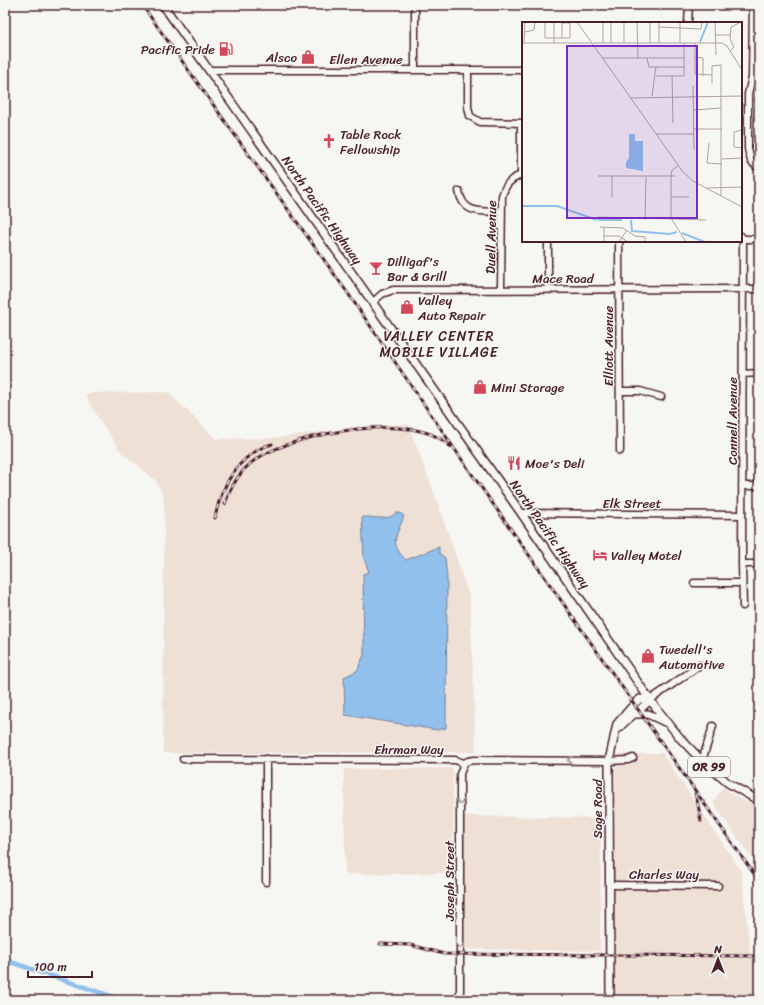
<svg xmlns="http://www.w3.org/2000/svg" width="764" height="1005" viewBox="0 0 764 1005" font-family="Sriracha,sans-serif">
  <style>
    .built { fill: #efe0d6 }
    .water { fill: #90c0eb; stroke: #74809e }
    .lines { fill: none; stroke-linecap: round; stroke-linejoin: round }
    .canal { stroke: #90c0eb; stroke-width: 4.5 }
    .minor-casing { stroke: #4a1f2b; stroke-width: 9 }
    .major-casing { stroke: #4a1f2b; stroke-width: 10 }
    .minor { stroke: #f6f6f2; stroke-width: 6 }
    .major { stroke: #f6f6f2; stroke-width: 7 }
    .rail-casing { stroke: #4a1f2b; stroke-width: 3 }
    .rail { stroke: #f6f6f2; stroke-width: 1.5; stroke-dasharray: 4.5; stroke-linecap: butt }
    .oneway { stroke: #a99598 }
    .labels { text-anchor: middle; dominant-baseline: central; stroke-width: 3; stroke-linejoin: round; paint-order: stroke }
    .shield { fill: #f6f6f2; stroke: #7e6067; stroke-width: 1 }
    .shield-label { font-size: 12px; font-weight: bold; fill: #4a1f2b }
    .poi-label { font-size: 13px; fill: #4a1f2b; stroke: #f6f6f2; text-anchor: start }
    .street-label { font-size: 13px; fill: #4a1f2b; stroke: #f6f6f2 }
    .neighbourhood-label { font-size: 14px; letter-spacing: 1px; fill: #4a1f2b; stroke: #f6f6f2 }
    .inset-river { fill: none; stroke: #90c0eb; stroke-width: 2 }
    .inset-road { fill: none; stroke: #b1a0a2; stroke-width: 1 }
    .view { fill: #7b2cbf; fill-opacity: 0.15; stroke: #7b2cbf; stroke-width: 2 }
    .inset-edge { fill: none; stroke: #4a1f2b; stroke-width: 2 }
  </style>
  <rect width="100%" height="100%" fill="#f6f6f2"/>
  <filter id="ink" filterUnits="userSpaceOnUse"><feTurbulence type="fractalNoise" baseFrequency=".025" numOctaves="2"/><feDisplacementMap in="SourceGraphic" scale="8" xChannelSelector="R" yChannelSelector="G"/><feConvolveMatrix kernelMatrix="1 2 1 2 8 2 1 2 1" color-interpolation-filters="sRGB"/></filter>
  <g filter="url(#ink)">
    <path class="built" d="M168,392L216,439L274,438L369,426L408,424L439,506L470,599L476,752L163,753L164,503L163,495L156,481L143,469L122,453L96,414L85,395L89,393Z
      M662,753L741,871L751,958L759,959V1000H614V999L615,754Z
      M453,768V873L345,874L344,769Z
      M723,787L735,796L759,808V868L713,803Z
      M464,816L601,818L600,951L463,949Z"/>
    <path class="water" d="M396,513H400L404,516C397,536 388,542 406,560L439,547V553L445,558L447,579L446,728L437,730L345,715L344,677L357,671L364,655L363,574L369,572L364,559L362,517C373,516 387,522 396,513Z"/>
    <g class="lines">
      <path class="canal" d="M5,960L122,1000"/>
      <defs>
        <path id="minor" d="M415,5V69
          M753,5L752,77L748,94V149L751,161L759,169
          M688,23L689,5
          M209,70H523
          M468,70V107L470,116L480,122L523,123
          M521,123V175
          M459,191C463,215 482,211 501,212
          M741,236L743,239L742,564L743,606
          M743,239H759
          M619,241L620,451
          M501,289L502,196C505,185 512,177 523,175
          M548,289V241
          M372,303L382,294L393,290L759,289
          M743,374L759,373
          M620,391H640L661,397
          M742,486H759
          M521,513L742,515
          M742,564H759
          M694,583H742
          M650,700L700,665
          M183,759L455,760L464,763
          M266,759V882
          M702,761L713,726
          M464,763L468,761L474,760L609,761L628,760L633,758
          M610,885L718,886
          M460,1000V774L464,763"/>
        <path id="major" d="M163,5L521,513L650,700L680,738L702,761L728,783L759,801
          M633,714H648L665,722
          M619,728C628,717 641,710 650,700
          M610,1000L609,761L617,724L635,703L640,699L650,700"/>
      </defs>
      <use href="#minor" class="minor-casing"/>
      <use href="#major" class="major-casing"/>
      <use href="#minor" class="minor"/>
      <use href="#major" class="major"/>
      <defs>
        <path id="rail" d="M142,5L347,292L469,470L759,881
          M225,504C231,486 242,468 258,458C294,434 418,409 450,447
          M215,518C221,485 239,454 272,444
          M695,794L698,804L701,821
          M380,944L410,945L444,954L759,956"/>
      </defs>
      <use href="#rail" class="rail-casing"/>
      <use href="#rail" class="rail"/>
    </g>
    <defs><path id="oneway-chevron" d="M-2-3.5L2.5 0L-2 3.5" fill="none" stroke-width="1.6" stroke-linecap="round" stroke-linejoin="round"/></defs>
    <g class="oneway">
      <use href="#oneway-chevron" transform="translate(570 760) rotate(-180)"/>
      <use href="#oneway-chevron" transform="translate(460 802) rotate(90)"/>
      <use href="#oneway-chevron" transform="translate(460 946) rotate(90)"/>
    </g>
  </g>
  <defs>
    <symbol id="fuel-bare" viewBox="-9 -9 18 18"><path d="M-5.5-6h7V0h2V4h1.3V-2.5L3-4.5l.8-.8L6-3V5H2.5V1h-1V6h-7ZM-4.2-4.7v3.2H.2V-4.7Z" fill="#d1495b" stroke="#f6f6f2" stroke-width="2.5" paint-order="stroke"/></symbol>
    <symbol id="shop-bare" viewBox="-9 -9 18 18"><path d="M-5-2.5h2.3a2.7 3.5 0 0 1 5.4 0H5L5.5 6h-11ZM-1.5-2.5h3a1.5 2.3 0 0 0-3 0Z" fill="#d1495b" stroke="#f6f6f2" stroke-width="2.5" paint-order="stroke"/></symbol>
    <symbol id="church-bare" viewBox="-9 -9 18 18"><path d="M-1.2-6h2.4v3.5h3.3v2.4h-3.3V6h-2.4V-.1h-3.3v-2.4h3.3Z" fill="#d1495b" stroke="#f6f6f2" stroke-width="2.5" paint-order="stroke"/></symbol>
    <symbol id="bar-bare" viewBox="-9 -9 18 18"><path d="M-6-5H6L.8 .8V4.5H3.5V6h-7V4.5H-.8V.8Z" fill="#d1495b" stroke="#f6f6f2" stroke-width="2.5" paint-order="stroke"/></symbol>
    <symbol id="restaurant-bare" viewBox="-9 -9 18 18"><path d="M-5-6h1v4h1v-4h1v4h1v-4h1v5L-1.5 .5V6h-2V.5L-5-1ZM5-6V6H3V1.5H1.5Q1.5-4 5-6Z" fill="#d1495b" stroke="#f6f6f2" stroke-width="2.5" paint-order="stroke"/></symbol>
    <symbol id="hotel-bare" viewBox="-9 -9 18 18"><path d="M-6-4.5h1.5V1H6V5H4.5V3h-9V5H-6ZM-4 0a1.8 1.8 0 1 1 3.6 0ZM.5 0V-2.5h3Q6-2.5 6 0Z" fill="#d1495b" stroke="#f6f6f2" stroke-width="2.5" paint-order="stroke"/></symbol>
  </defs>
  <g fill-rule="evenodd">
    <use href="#fuel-bare" x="216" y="39" width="20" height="20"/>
    <use href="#shop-bare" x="298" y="47" width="20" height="20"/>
    <use href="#church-bare" x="319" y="131" width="20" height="20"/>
    <use href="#bar-bare" x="366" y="258" width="20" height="20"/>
    <use href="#shop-bare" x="397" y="297" width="20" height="20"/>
    <use href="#shop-bare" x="470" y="377" width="20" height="20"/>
    <use href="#restaurant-bare" x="504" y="453" width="20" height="20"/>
    <use href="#hotel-bare" x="590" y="545" width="20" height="20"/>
    <use href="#shop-bare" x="638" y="646" width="20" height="20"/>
  </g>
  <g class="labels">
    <rect class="shield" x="688" y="757" width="42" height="20" rx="3"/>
    <g class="shield-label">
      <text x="709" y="767">OR 99</text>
    </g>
    <g class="poi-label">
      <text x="215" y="49" text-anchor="end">Pacific Pride</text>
      <text x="297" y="57" text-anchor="end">Alsco</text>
      <text x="340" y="134">Table Rock<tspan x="340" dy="15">Fellowship</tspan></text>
      <text x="387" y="261">Dilligaf's<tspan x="387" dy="15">Bar &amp; Grill</tspan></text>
      <text x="418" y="300">Valley<tspan x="418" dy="15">Auto Repair</tspan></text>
      <text x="491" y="387">Mini Storage</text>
      <text x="525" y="463">Moe's Deli</text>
      <text x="611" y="555">Valley Motel</text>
      <text x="659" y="649">Twedell's<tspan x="659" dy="15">Automotive</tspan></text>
    </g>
    <g class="street-label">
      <text x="366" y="59">Ellen Avenue</text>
      <text transform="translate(322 210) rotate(55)">North Pacific Highway</text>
      <text transform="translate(491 237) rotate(-89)">Duell Avenue</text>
      <text x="563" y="278">Mace Road</text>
      <text transform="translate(608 346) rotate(-90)">Elliott Avenue</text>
      <text transform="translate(732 421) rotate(-90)">Connell Avenue</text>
      <text x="632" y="503">Elk Street</text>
      <text transform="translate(550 534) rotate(55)">North Pacific Highway</text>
      <text x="409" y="749">Ehrman Way</text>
      <text transform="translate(597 809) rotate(-90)">Sage Road</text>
      <text x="664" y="874">Charles Way</text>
      <text transform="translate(449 881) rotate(-90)">Joseph Street</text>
    </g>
    <g class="neighbourhood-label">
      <text x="439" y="336">VALLEY CENTER<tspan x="439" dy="16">MOBILE VILLAGE</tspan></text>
    </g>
  </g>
  <g transform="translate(522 22)">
    <rect width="220" height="220" fill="#f6f6f2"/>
    <path d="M107,112H113V119H121V149L104,146V140L107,136Z" fill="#90c0eb"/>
    <path class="inset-river" d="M178,20L186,0M0,184H35L75,198M76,198H100M109,198L110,209L148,212L155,210M160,211L183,220"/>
    <path class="inset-road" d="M23,0V16H48V1H40M32,0V21M55,0L161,150L171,159L220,185M81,0V21M89,0V21M102,0V21M115,0L116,36M193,0L194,33M40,1V16M137,5L179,7L180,0M3,10L12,8L13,0M193,13H208M0,21H70M2,21L3,0M71,21H200L205,24L220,48M128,21V0M137,21V0M158,21V0M173,21V52L190,53M208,29L212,25L208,17L209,5L219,0M173,35L181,36V54M81,36H162M125,36L127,45H162M134,54H162V21M150,54L151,101M190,61V44L199,43V174M171,64L172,128M130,74L134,45M109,76L220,74M172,88L199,86M172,107H200M220,108L212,110V125L220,126M134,112H172M187,121L185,141L200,142M200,137L220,136M156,144L150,148L149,154V196L164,220M76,154H153M90,154V175M185,166L220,165M149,175H167M76,195L184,198M123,198L124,155M78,205L101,206L113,214L123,215V220M82,205V220M82,214H97L106,220M97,220L105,208"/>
    <path class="view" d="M45,24H175V196H45Z"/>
    <rect width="220" height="220" class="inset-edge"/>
  </g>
  <rect width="764" height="1005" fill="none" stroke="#f6f6f2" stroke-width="20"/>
  <rect x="10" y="10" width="744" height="985" fill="none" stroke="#4a1f2b" stroke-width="1.5" filter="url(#ink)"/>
  <g transform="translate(718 959)" stroke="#f6f6f2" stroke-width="3" paint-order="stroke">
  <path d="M0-3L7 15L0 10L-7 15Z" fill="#4a1f2b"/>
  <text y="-6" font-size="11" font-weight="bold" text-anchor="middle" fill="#4a1f2b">N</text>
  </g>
  <path d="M28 971v6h64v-6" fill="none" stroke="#4a1f2b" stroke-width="2"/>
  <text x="34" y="971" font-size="12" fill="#4a1f2b" stroke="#f6f6f2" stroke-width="3" paint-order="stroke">100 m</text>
</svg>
